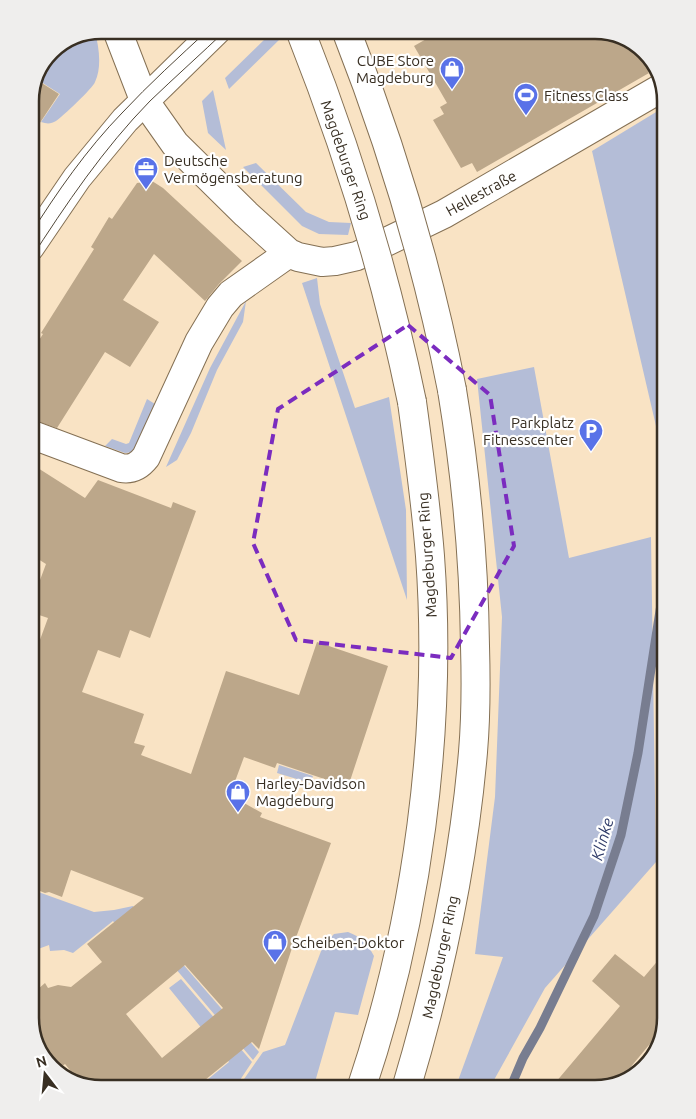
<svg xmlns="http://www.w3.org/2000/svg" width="696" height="1119" viewBox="0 0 696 1119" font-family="Ubuntu,sans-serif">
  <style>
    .green { fill: #b4bdd7 }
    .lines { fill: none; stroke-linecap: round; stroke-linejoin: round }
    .stream { stroke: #787d90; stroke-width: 9 }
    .building { fill: #bca78a; fill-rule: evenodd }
    .minor-casing { stroke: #847054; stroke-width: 30 }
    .secondary-casing { stroke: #847054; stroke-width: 30 }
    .trunk-casing { stroke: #847054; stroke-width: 30 }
    .minor { stroke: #fff; stroke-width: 28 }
    .secondary { stroke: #fff; stroke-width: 28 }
    .trunk { stroke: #fff; stroke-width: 28 }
    .tram { stroke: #514738; stroke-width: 1 }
    .trunk-bridge-casing { stroke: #847054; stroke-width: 30; stroke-linecap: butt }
    .trunk-bridge { stroke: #fff; stroke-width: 28 }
    .marked { fill: none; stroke: #7b2cbf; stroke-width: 4; stroke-dasharray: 10 6; stroke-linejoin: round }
    .labels { text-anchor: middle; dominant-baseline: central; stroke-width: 4.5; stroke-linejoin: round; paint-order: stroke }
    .poi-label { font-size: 15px; fill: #382f23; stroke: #fff; text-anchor: start }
    .street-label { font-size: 15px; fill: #382f23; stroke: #fff }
    .water-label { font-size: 16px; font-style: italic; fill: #303c69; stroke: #fff }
    .rim { fill: none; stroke: #382f23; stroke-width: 2.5 }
  </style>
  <rect width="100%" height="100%" fill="#f9e3c4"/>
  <path class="green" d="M95,32C99,47 102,67 95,82C93,88 62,117 56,121C51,124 47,124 41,122L60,94L38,80L47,58L59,52L57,48Z
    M266,38L279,40L229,89L225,78Z
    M213,90L226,150L208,133L202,101Z
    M666,106V469L592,151Z
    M256,163L306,212L329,222L351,223L348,235L319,234L302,226L243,167Z
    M317,278L320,304L355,408L389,397L406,510L407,600L302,283Z
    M246,301L243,322L217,370L191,433L177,460L166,467L210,368Z
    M534,367L569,558L651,537L656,862L545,988L489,1089H455L503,957L475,954L495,797L502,617L477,379Z
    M147,399L155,404L134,452L125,453L105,446L112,439L126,444L129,443Z
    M666,638V733L658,737Z
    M279,765L313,776L310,783L277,773Z
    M30,889L94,912L114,910L133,906L141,916L126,936L113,921L73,953L64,950L50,951L49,945L30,952Z
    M142,917L259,1052L253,1060L136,922Z
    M348,932C361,937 367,943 374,956L358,1015L335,1012L313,1089H237L263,1052L285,1045L323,946L334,934Z
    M181,979L252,1062L234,1089H214L207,1080L229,1062L169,988Z"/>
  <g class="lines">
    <path class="stream" d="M500,1089L512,1084L523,1058L540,1028L594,916L621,835L638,753L666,572"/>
  </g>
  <path class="building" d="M423,30H600L634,42L657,67L648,72L649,73L477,172L472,163L461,168L433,120L444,114L440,107L447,103L414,46L428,38Z
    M37,80L59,94L30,138V96Z
    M152,181L163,188L242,261L219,284L205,301L154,254L123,300L159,322L130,367L105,352L57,428L30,419V354L43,334L41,333L94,249L91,247L109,217L112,219L137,183Z
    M30,463L85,498L98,480L171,508L173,502L196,511L150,638L130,630L120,658L98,650L82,692L144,714L134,743L145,746L141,755L191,774L226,671L299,695L317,642L388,666L348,787L277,763L275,768L244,757L230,795L262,813L260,817L331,843L291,951L259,1049L252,1042L205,1080L212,1089H96L81,1084L65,1064L56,1071L37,1050L30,1018V996L45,983L48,988L58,985L71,987L102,962L87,944L144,898L71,870L62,897L49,892L45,893L30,887V667L48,618L30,612V607L46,564L30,554ZM185,965L223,1008L162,1058L126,1014Z
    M666,951V1019L664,1027L629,1069L616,1084L595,1089H550L620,1006L592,981L615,954L644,977Z"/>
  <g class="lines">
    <defs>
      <path id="minor" d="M144,100L175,144L246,214L289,253L298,257L322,262L335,261L357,256L444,214L663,87
        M30,434L121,468C132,470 139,466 146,457L199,342L220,307L231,294L289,253"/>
      <path id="secondary" d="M30,247L77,178L125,120L217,30"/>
      <path id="trunk" d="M117,30L144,100
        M361,1089C417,923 443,731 430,556C426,505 419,453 412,402
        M406,1089C439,979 463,867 473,752C476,717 476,681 475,646C474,560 466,475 452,390"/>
    </defs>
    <use href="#minor" class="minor-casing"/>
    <use href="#secondary" class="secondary-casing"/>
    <use href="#trunk" class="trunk-casing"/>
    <use href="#minor" class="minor"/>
    <use href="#secondary" class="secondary"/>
    <use href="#trunk" class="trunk"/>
    <path class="tram" d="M30,235C57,192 87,149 122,113C149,84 179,57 208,30
      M30,260C66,204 104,148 150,101C175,77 201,54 226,30"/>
    <defs>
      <path id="trunk-bridge" d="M300,30C348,151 386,275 412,402
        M346,30C392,147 428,267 452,390"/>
    </defs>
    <use href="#trunk-bridge" class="trunk-bridge-casing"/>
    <use href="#trunk-bridge" class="trunk-bridge"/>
  </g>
  <path class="marked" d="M408,325L490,395L514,546L451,658L296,640L253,543L278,409Z"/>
  <defs>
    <symbol id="shop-pin" viewBox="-11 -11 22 30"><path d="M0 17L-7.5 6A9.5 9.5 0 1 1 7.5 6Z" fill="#5972e8" stroke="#fff"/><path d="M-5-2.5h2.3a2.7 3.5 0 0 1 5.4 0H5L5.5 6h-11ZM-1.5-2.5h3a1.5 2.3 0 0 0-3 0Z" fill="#fff"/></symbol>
    <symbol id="stadium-pin" viewBox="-11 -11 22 30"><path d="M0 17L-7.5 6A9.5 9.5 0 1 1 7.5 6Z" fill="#5972e8" stroke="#fff"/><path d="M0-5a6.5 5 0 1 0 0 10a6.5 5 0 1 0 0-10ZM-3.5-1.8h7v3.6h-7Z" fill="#fff"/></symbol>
    <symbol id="office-pin" viewBox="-11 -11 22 30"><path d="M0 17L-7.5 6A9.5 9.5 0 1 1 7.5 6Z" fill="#5972e8" stroke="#fff"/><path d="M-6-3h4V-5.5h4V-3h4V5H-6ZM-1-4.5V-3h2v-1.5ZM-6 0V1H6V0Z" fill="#fff"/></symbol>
    <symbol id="parking-pin" viewBox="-11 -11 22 30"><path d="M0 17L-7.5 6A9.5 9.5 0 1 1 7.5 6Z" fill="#5972e8" stroke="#fff"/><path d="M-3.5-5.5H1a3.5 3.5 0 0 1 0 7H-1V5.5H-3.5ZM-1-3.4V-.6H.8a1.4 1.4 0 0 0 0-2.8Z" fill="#fff"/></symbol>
  </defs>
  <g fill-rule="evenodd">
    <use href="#shop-pin" x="438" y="55" width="28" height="38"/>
    <use href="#stadium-pin" x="512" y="81" width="28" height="38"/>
    <use href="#office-pin" x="132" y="155" width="28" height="38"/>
    <use href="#parking-pin" x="577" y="417" width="28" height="38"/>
    <use href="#shop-pin" x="224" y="778" width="28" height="38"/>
    <use href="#shop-pin" x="261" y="928" width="28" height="38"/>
  </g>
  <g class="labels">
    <g class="poi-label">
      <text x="434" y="60" text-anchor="end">CUBE Store<tspan x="434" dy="17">Magdeburg</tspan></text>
      <text x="544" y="95">Fitness Class</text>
      <text x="164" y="160">Deutsche<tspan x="164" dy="17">Vermögensberatung</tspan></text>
      <text x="574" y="422" text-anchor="end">Parkplatz<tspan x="574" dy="17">Fitnesscenter</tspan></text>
      <text x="256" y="783">Harley-Davidson<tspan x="256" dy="17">Magdeburg</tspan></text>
      <text x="292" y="942">Scheiben-Doktor</text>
    </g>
    <g class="street-label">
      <text transform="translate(346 160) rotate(71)">Magdeburger Ring</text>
      <text transform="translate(481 193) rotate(-29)">Hellestraße</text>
      <text transform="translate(427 555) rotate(-94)">Magdeburger Ring</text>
      <text transform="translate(440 957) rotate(-78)">Magdeburger Ring</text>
    </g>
    <g class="water-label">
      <text transform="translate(602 839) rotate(-74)">Klinke</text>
    </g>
  </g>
  <path d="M0 0H696V1119H0ZM101 39H595A62 62 0 0 1 657 101V1018A62 62 0 0 1 595 1080H101A62 62 0 0 1 39 1018V101A62 62 0 0 1 101 39Z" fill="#efeeed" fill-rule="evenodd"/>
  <path class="rim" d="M101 39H595A62 62 0 0 1 657 101V1018A62 62 0 0 1 595 1080H101A62 62 0 0 1 39 1018V101A62 62 0 0 1 101 39Z"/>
  <g transform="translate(45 1074) rotate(344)" stroke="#ffffff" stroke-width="4" paint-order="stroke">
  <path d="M0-4L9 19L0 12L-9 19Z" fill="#382f23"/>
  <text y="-8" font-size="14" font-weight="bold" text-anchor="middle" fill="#382f23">N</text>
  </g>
</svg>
